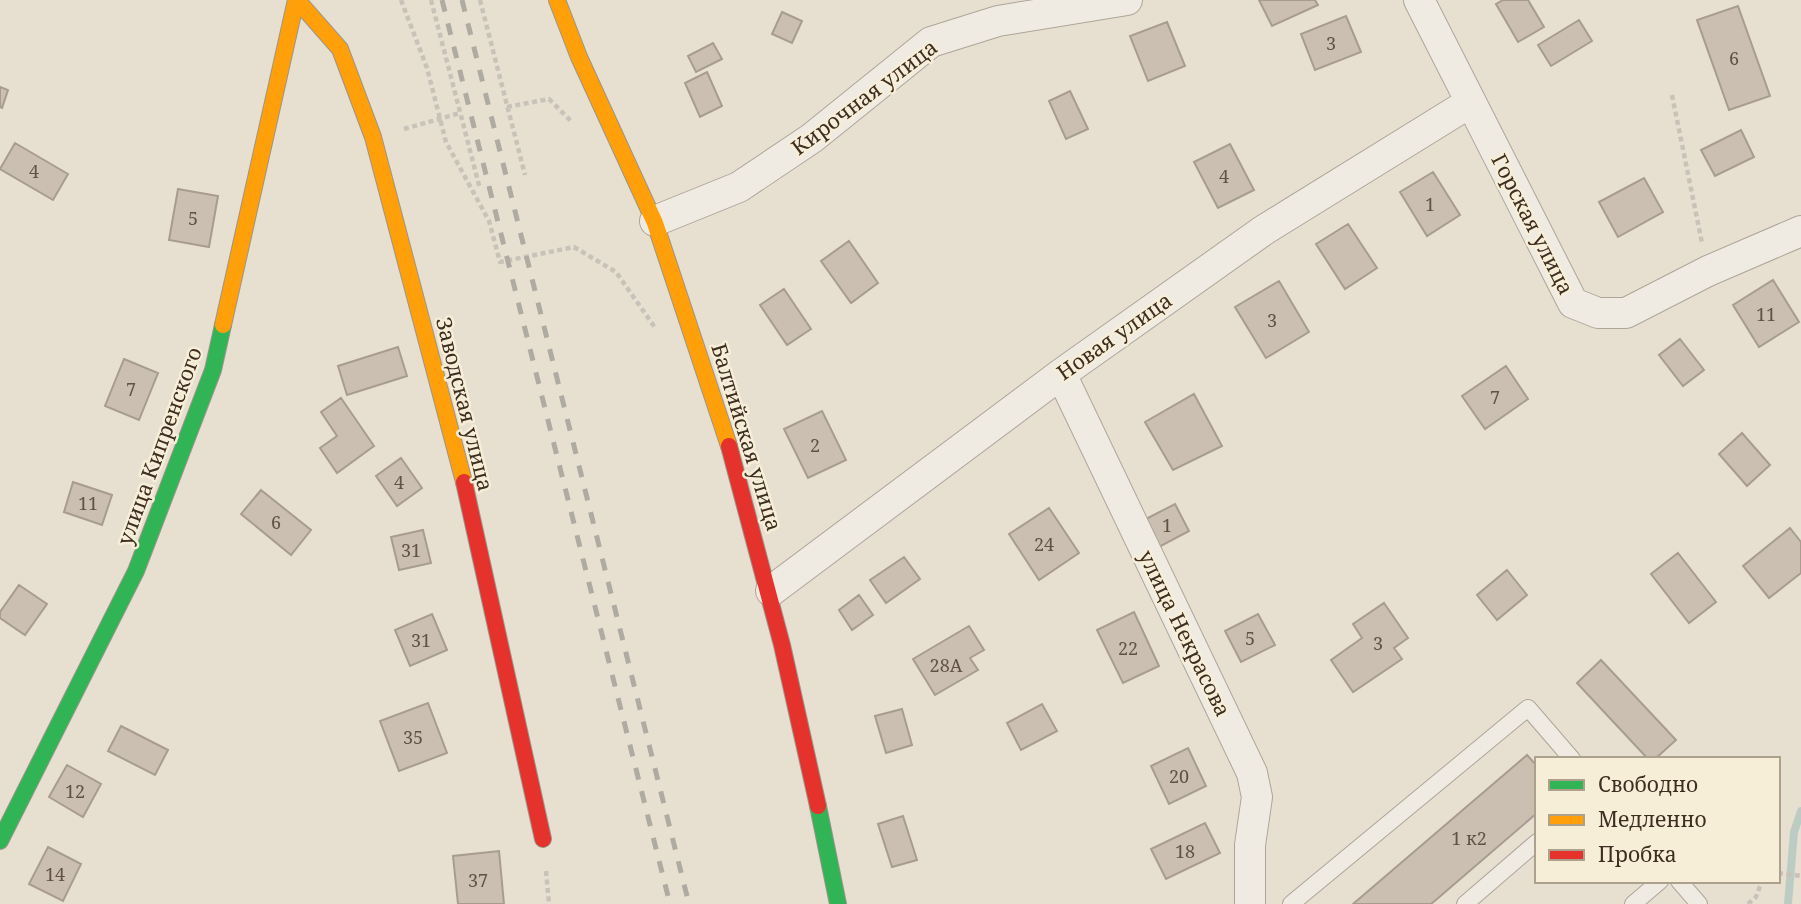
<svg xmlns="http://www.w3.org/2000/svg" width="1801" height="904" viewBox="0 0 1801 904" font-family="'Noto Serif',serif">
  <style>
    .lines { fill: none; stroke-linecap: round; stroke-linejoin: round }
    .stream { stroke: #bcccc2; stroke-width: 8 }
    .building { fill: #cbbfb2; stroke: #a89c90; stroke-width: 2 }
    .lane-casing { stroke: #ada599; stroke-width: 18 }
    .street-casing { stroke: #ada599; stroke-width: 32 }
    .fast-casing { stroke: #9c958a; stroke-width: 18 }
    .slow-casing { stroke: #9c958a; stroke-width: 18 }
    .jam-casing { stroke: #9c958a; stroke-width: 18 }
    .path { stroke: #c8c2b9; stroke-width: 4.5; stroke-dasharray: 5 3.5; stroke-linecap: butt }
    .lane { stroke: #efebe3; stroke-width: 16 }
    .street { stroke: #efebe3; stroke-width: 30 }
    .fast { stroke: #30b455; stroke-width: 16 }
    .slow { stroke: #ff9f0a; stroke-width: 16 }
    .jam { stroke: #e5322d; stroke-width: 16 }
    .rail { stroke: #afaaa2; stroke-width: 5; stroke-dasharray: 12 12; stroke-linecap: butt }
    .labels { text-anchor: middle; dominant-baseline: central; stroke-width: 5; stroke-linejoin: round; paint-order: stroke }
    .number-label { font-size: 18px; fill: #605244 }
    .street-label { font-size: 21px; fill: #3d2e20; stroke: #f7eed8 }
  </style>
  <rect width="100%" height="100%" fill="#e7e0d1"/>
  <g class="lines">
    <path class="stream" d="M1788,904L1794,832L1801,811"/>
  </g>
  <path class="building" d="M1259,0H1315L1318,5L1272,26Z
    M1503,0H1528L1544,27L1518,42L1496,4Z
    M1738,6L1770,96L1729,110L1697,20Z
    M782,12L802,21L792,43L772,34Z
    M1346,16L1361,52L1315,70L1301,34Z
    M1579,20L1592,41L1551,66L1538,45Z
    M1167,22L1185,66L1148,81L1130,36Z
    M713,43L722,59L696,72L688,56Z
    M707,72L722,106L700,117L685,83Z
    M0,87L8,90L2,108L0,107Z
    M1070,91L1088,129L1066,139L1049,101Z
    M1741,130L1754,157L1715,176L1701,150Z
    M15,143L68,174L53,200L0,169Z
    M1230,144L1254,190L1218,208L1194,162Z
    M1433,172L1460,215L1427,236L1400,192Z
    M1644,178L1663,212L1618,237L1599,202Z
    M178,189L218,196L209,247L169,240Z
    M1348,224L1377,268L1345,289L1316,244Z
    M849,241L878,283L851,303L821,261Z
    M1773,280L1799,322L1759,347L1733,305Z
    M1279,281L1309,332L1266,358L1235,307Z
    M784,289L811,329L787,345L760,305Z
    M1680,339L1704,370L1683,386L1659,355Z
    M398,347L407,376L347,395L338,366Z
    M124,359L158,373L139,420L105,406Z
    M1506,366L1528,399L1485,429L1462,396Z
    M1194,394L1222,446L1173,470L1145,422Z
    M341,398L374,446L337,473L320,448L337,436L321,412Z
    M822,411L846,460L808,478L784,429Z
    M1742,433L1770,465L1747,486L1719,454Z
    M401,458L422,488L397,506L376,476Z
    M73,482L112,495L102,525L64,512Z
    M261,490L311,530L291,555L241,514Z
    M1175,504L1189,531L1159,547L1144,520Z
    M1049,508L1079,553L1039,580L1009,534Z
    M1790,528L1801,542V573L1769,598L1743,566Z
    M423,530L431,563L399,570L391,537Z
    M1678,553L1716,602L1689,623L1651,574Z
    M904,557L920,579L886,603L870,580Z
    M1507,570L1527,595L1497,620L1477,595Z
    M19,585L47,604L25,635L0,618V612Z
    M859,595L873,615L852,630L839,610Z
    M1384,603L1408,638L1394,648L1402,659L1353,692L1331,660L1362,638L1353,624Z
    M1134,612L1159,666L1123,683L1097,630Z
    M432,614L447,650L410,666L395,630Z
    M1258,614L1275,645L1241,662L1225,631Z
    M969,626L984,650L970,658L978,670L935,695L913,659Z
    M1601,660L1676,740L1655,759H1648L1577,683Z
    M428,703L447,753L399,771L380,721Z
    M1042,704L1057,731L1021,750L1007,723Z
    M902,709L912,745L886,753L875,716Z
    M121,726L168,750L155,775L108,751Z
    M1188,748L1206,786L1169,804L1151,766Z
    M1527,755L1537,766V813L1437,899L1431,904H1353Z
    M67,765L101,784L83,817L49,797Z
    M903,816L917,860L892,867L878,824Z
    M1205,823L1220,853L1166,879L1151,849Z
    M48,847L81,864L63,901L29,884Z
    M499,851L504,904H458L453,856Z"/>
  <g class="lines">
    <defs>
      <path id="lane" d="M1679,881L1699,904
        M1291,904L1528,708L1572,759
        M1465,904L1537,842
        M1633,904L1660,881"/>
      <path id="street" d="M1419,0L1573,303L1598,313H1626L1708,271L1801,231
        M655,221L739,187L812,138L931,42L998,21L1127,0
        M1061,374L1252,773L1257,797L1250,845V904
        M771,591L1061,374L1264,230L1471,102"/>
      <path id="fast" d="M818,806L838,904
        M0,841L136,571L213,370L223,325"/>
      <path id="slow" d="M297,0L340,49L373,137L464,482
        M557,0L579,57L655,223L729,446
        M223,325L296,0"/>
      <path id="jam" d="M729,446L782,645L818,806
        M464,482L543,839"/>
    </defs>
    <use href="#lane" class="lane-casing"/>
    <use href="#street" class="street-casing"/>
    <use href="#fast" class="fast-casing"/>
    <use href="#slow" class="slow-casing"/>
    <use href="#jam" class="jam-casing"/>
    <path class="path" d="M401,0L427,68L446,142L489,221L500,262L574,247L616,272L656,329
      M431,0L480,189
      M480,0L525,175
      M1672,95L1702,243
      M507,107L549,99L571,121
      M404,129L460,113
      M546,871L549,904
      M1778,873L1801,876
      M1748,904L1756,897L1762,881"/>
    <use href="#lane" class="lane"/>
    <use href="#street" class="street"/>
    <use href="#fast" class="fast"/>
    <use href="#slow" class="slow"/>
    <use href="#jam" class="jam"/>
    <path class="rail" d="M442,0L670,904
      M462,0L689,904"/>
  </g>
  <g class="labels">
    <g class="number-label">
      <text x="1331" y="43">3</text>
      <text x="1734" y="58">6</text>
      <text x="34" y="171">4</text>
      <text x="1224" y="176">4</text>
      <text x="1430" y="204">1</text>
      <text x="193" y="218">5</text>
      <text x="1766" y="314">11</text>
      <text x="1272" y="320">3</text>
      <text x="131" y="389">7</text>
      <text x="1495" y="397">7</text>
      <text x="815" y="445">2</text>
      <text x="399" y="482">4</text>
      <text x="88" y="503">11</text>
      <text x="276" y="522">6</text>
      <text x="1167" y="525">1</text>
      <text x="1044" y="544">24</text>
      <text x="411" y="550">31</text>
      <text x="1250" y="638">5</text>
      <text x="421" y="640">31</text>
      <text x="1378" y="643">3</text>
      <text x="1128" y="648">22</text>
      <text x="946" y="665">28А</text>
      <text x="413" y="737">35</text>
      <text x="1179" y="776">20</text>
      <text x="75" y="791">12</text>
      <text x="1469" y="838">1 к2</text>
      <text x="1185" y="851">18</text>
      <text x="55" y="874">14</text>
      <text x="478" y="880">37</text>
    </g>
    <g class="street-label">
      <text transform="translate(864 97) rotate(-37)">Кирочная улица</text>
      <text transform="translate(1533 224) rotate(63)">Горская улица</text>
      <text transform="translate(1114 336) rotate(-35)">Новая улица</text>
      <text transform="translate(465 404) rotate(76)">Заводская улица</text>
      <text transform="translate(747 437) rotate(73)">Балтийская улица</text>
      <text transform="translate(159 446) rotate(-70)">улица Кипренского</text>
      <text transform="translate(1185 633) rotate(64)">улица Некрасова</text>
    </g>
  </g>
  <rect x="1535" y="757" width="245" height="126" fill="#f7eed8" stroke="#ada18e" stroke-width="2"/>
  <rect x="1549" y="780" width="35" height="10" fill="#30b455" stroke="#ada18e" stroke-width="2"/>
  <text x="1598" y="792" font-size="21" fill="#3d2e20">Свободно</text>
  <rect x="1549" y="815" width="35" height="10" fill="#ff9f0a" stroke="#ada18e" stroke-width="2"/>
  <text x="1598" y="827" font-size="21" fill="#3d2e20">Медленно</text>
  <rect x="1549" y="850" width="35" height="10" fill="#e5322d" stroke="#ada18e" stroke-width="2"/>
  <text x="1598" y="862" font-size="21" fill="#3d2e20">Пробка</text>
</svg>
